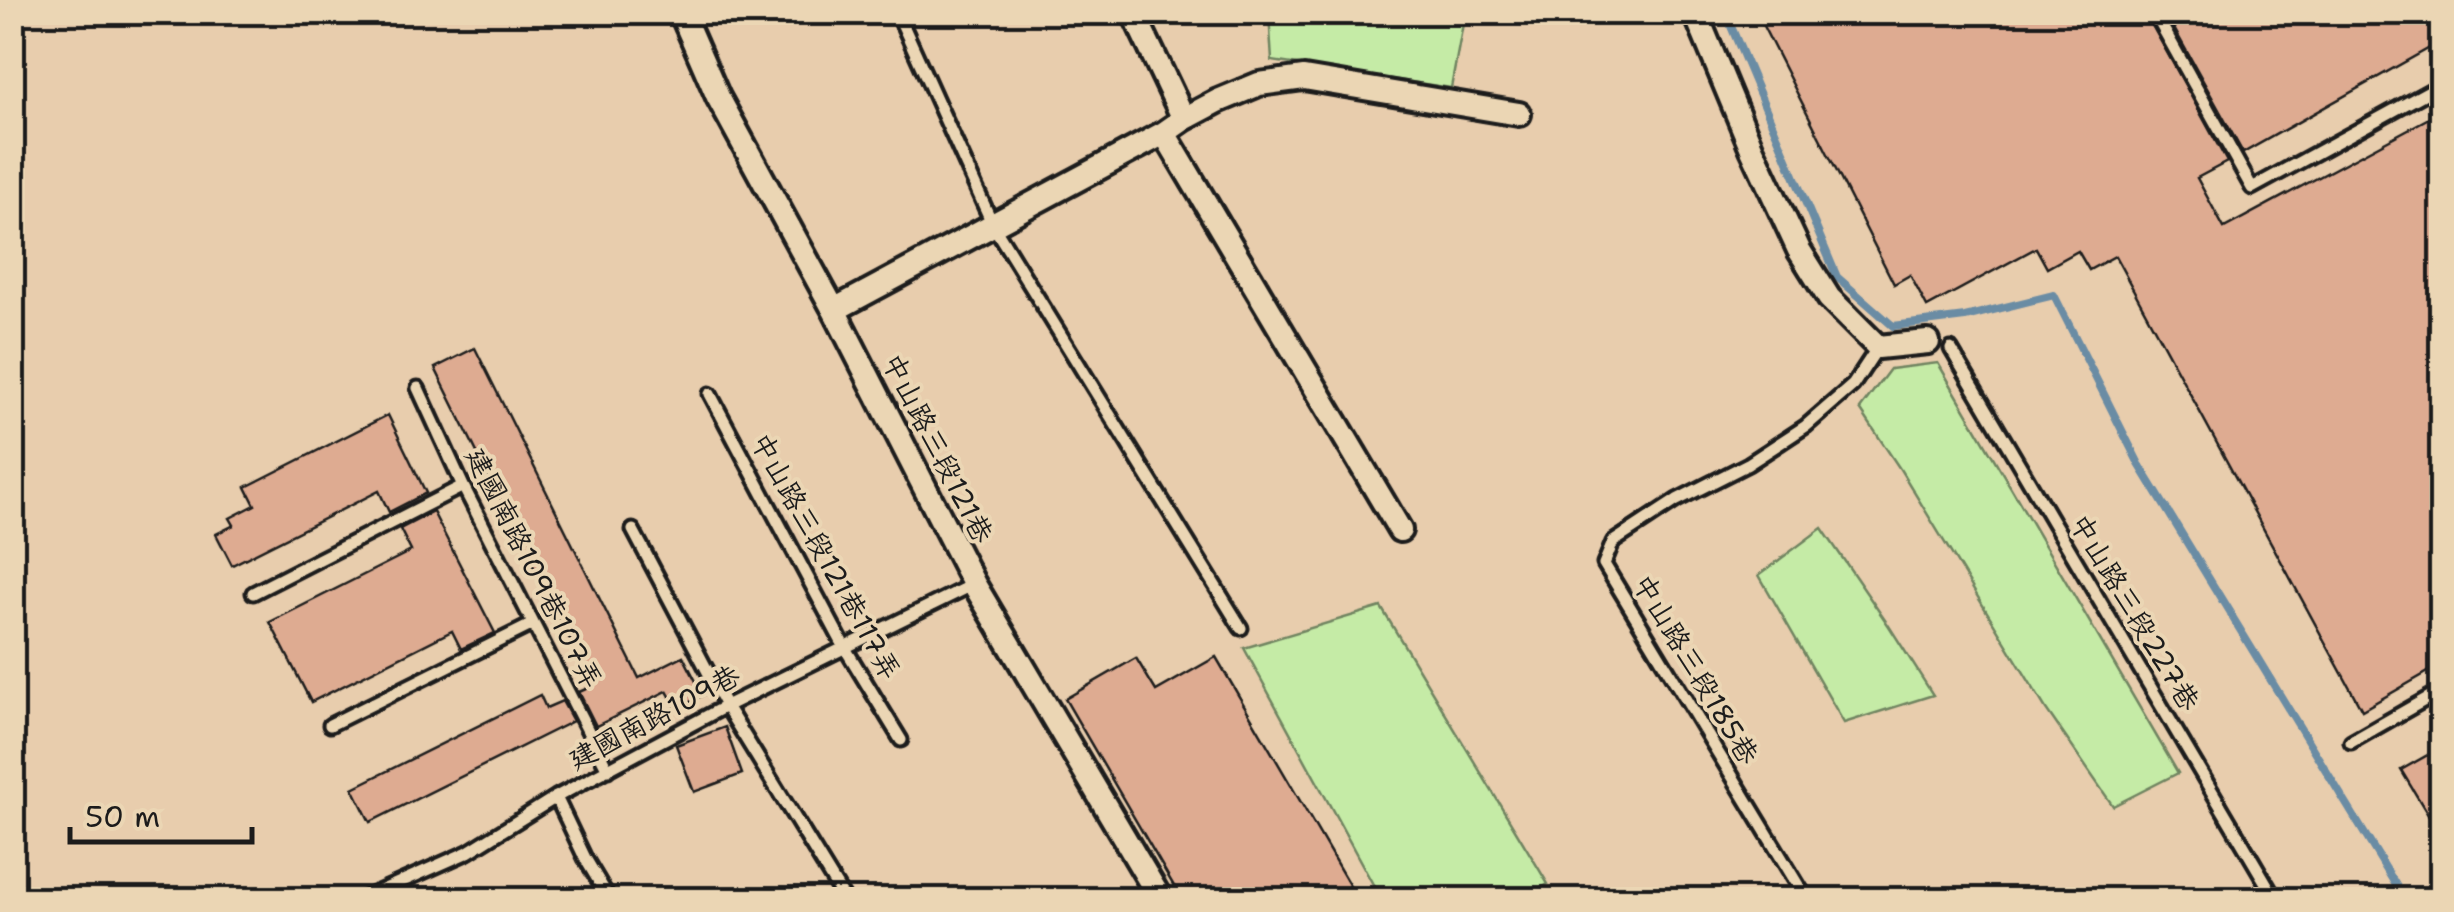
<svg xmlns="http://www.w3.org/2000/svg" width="2454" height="912" viewBox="0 0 2454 912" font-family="'Shantell Sans','LXGW WenKai TC',sans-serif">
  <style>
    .green { fill: #c5eba6; stroke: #708461; stroke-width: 2.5 }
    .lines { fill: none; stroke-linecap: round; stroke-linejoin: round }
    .stream { stroke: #6b8ca4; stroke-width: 8 }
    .building { fill: #deab91; stroke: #1c1c1c; stroke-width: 2.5 }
    .lane-casing { stroke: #1c1c1c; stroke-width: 19 }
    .street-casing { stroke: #1c1c1c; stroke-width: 30 }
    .lane { stroke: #ebd6b4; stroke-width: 11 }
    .street { stroke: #ebd6b4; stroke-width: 22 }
    .labels { text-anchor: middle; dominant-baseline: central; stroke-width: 8; stroke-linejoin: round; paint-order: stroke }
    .street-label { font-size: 28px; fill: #1c1c1c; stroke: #ebd6b4 }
  </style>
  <rect width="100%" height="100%" fill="#e8cdad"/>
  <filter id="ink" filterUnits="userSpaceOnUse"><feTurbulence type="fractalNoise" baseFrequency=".01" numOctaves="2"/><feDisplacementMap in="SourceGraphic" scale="20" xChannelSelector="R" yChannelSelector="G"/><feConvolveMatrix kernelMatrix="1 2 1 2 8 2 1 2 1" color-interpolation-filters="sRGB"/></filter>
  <g filter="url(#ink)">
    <path class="green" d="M1269,13H1465L1451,88L1272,61Z
      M1938,363L2178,773L2113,806L2046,709L1900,469L1860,409L1890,369Z
      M1822,528L1889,626L1933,695L1844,723L1759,575Z
      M1381,607L1548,884L1521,899H1381L1244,648Z"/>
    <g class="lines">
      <path class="stream" d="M1725,12L1837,277L1893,326L1965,317L2054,295L2139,464L2405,900"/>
    </g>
    <path class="building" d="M1756,12H2145L2227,162L2197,178L2224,228L2442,111V664L2362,710L2115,256L2089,270L2078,251L2047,268L2036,248L1927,307L1910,275L1894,284Z
      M2165,12H2442V41L2243,153Z
      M475,348L639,678L683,656L703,695L677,709L667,691L596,726L579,692L593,686L435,368Z
      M388,415L426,493L389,512L379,491L232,565L216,534L234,525L230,518L255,505L246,487Z
      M433,512L495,633L461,649L452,631L311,702L270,622L411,551L400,529Z
      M1216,657L1358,900H1182L1065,699L1136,658L1156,691Z
      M540,695L546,708L562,701L573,721L370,822L353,788Z
      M725,727L742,774L694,792L676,745Z
      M2442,747V838L2401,770Z"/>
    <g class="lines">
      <defs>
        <path id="lane" d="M897,12L993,225L1241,628
          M2154,12L2252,188L2442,84
          M1951,349L2276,900
          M418,388L463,486L608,770
          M710,394L845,648L901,740
          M633,530L726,706L845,900
          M253,593L463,486
          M330,725L533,624
          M2351,742L2442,690
          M556,797L585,858L610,900
          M360,900L468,852L556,797L726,706L974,584
          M1807,900L1604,564L1613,542L1677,500L1748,464L1806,426L1853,385L1878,347"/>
        <path id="street" d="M681,12L718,97L834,310L974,584L1161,900
          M1133,12L1184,119
          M1695,12L1752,149L1799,250L1829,298L1878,347L1928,342
          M1164,133L1400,530
          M834,310L1164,133L1184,119L1218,101L1259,84L1304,78L1519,114"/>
      </defs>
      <use href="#lane" class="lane-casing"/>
      <use href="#street" class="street-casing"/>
      <use href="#lane" class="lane"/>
      <use href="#street" class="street"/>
    </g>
  </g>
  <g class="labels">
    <g class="street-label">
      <text transform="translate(938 448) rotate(63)">中山路三段121巷</text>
      <text transform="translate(826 556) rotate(61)">中山路三段121巷117弄</text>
      <text transform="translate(534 568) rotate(63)">建國南路109巷107弄</text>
      <text transform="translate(2135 612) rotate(59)">中山路三段227巷</text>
      <text transform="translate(1696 669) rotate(59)">中山路三段185巷</text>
      <text transform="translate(654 717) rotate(-28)">建國南路109巷</text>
    </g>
  </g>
  <rect width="2454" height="912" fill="none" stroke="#ebd6b4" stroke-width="50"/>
  <rect x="25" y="25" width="2404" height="862" fill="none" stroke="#1c1c1c" stroke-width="4" filter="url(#ink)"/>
  <path d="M70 827v15h182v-15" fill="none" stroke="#1c1c1c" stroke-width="5"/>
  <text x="85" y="827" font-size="30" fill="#1c1c1c" stroke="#ebd6b4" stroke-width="8" paint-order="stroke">50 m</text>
</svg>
